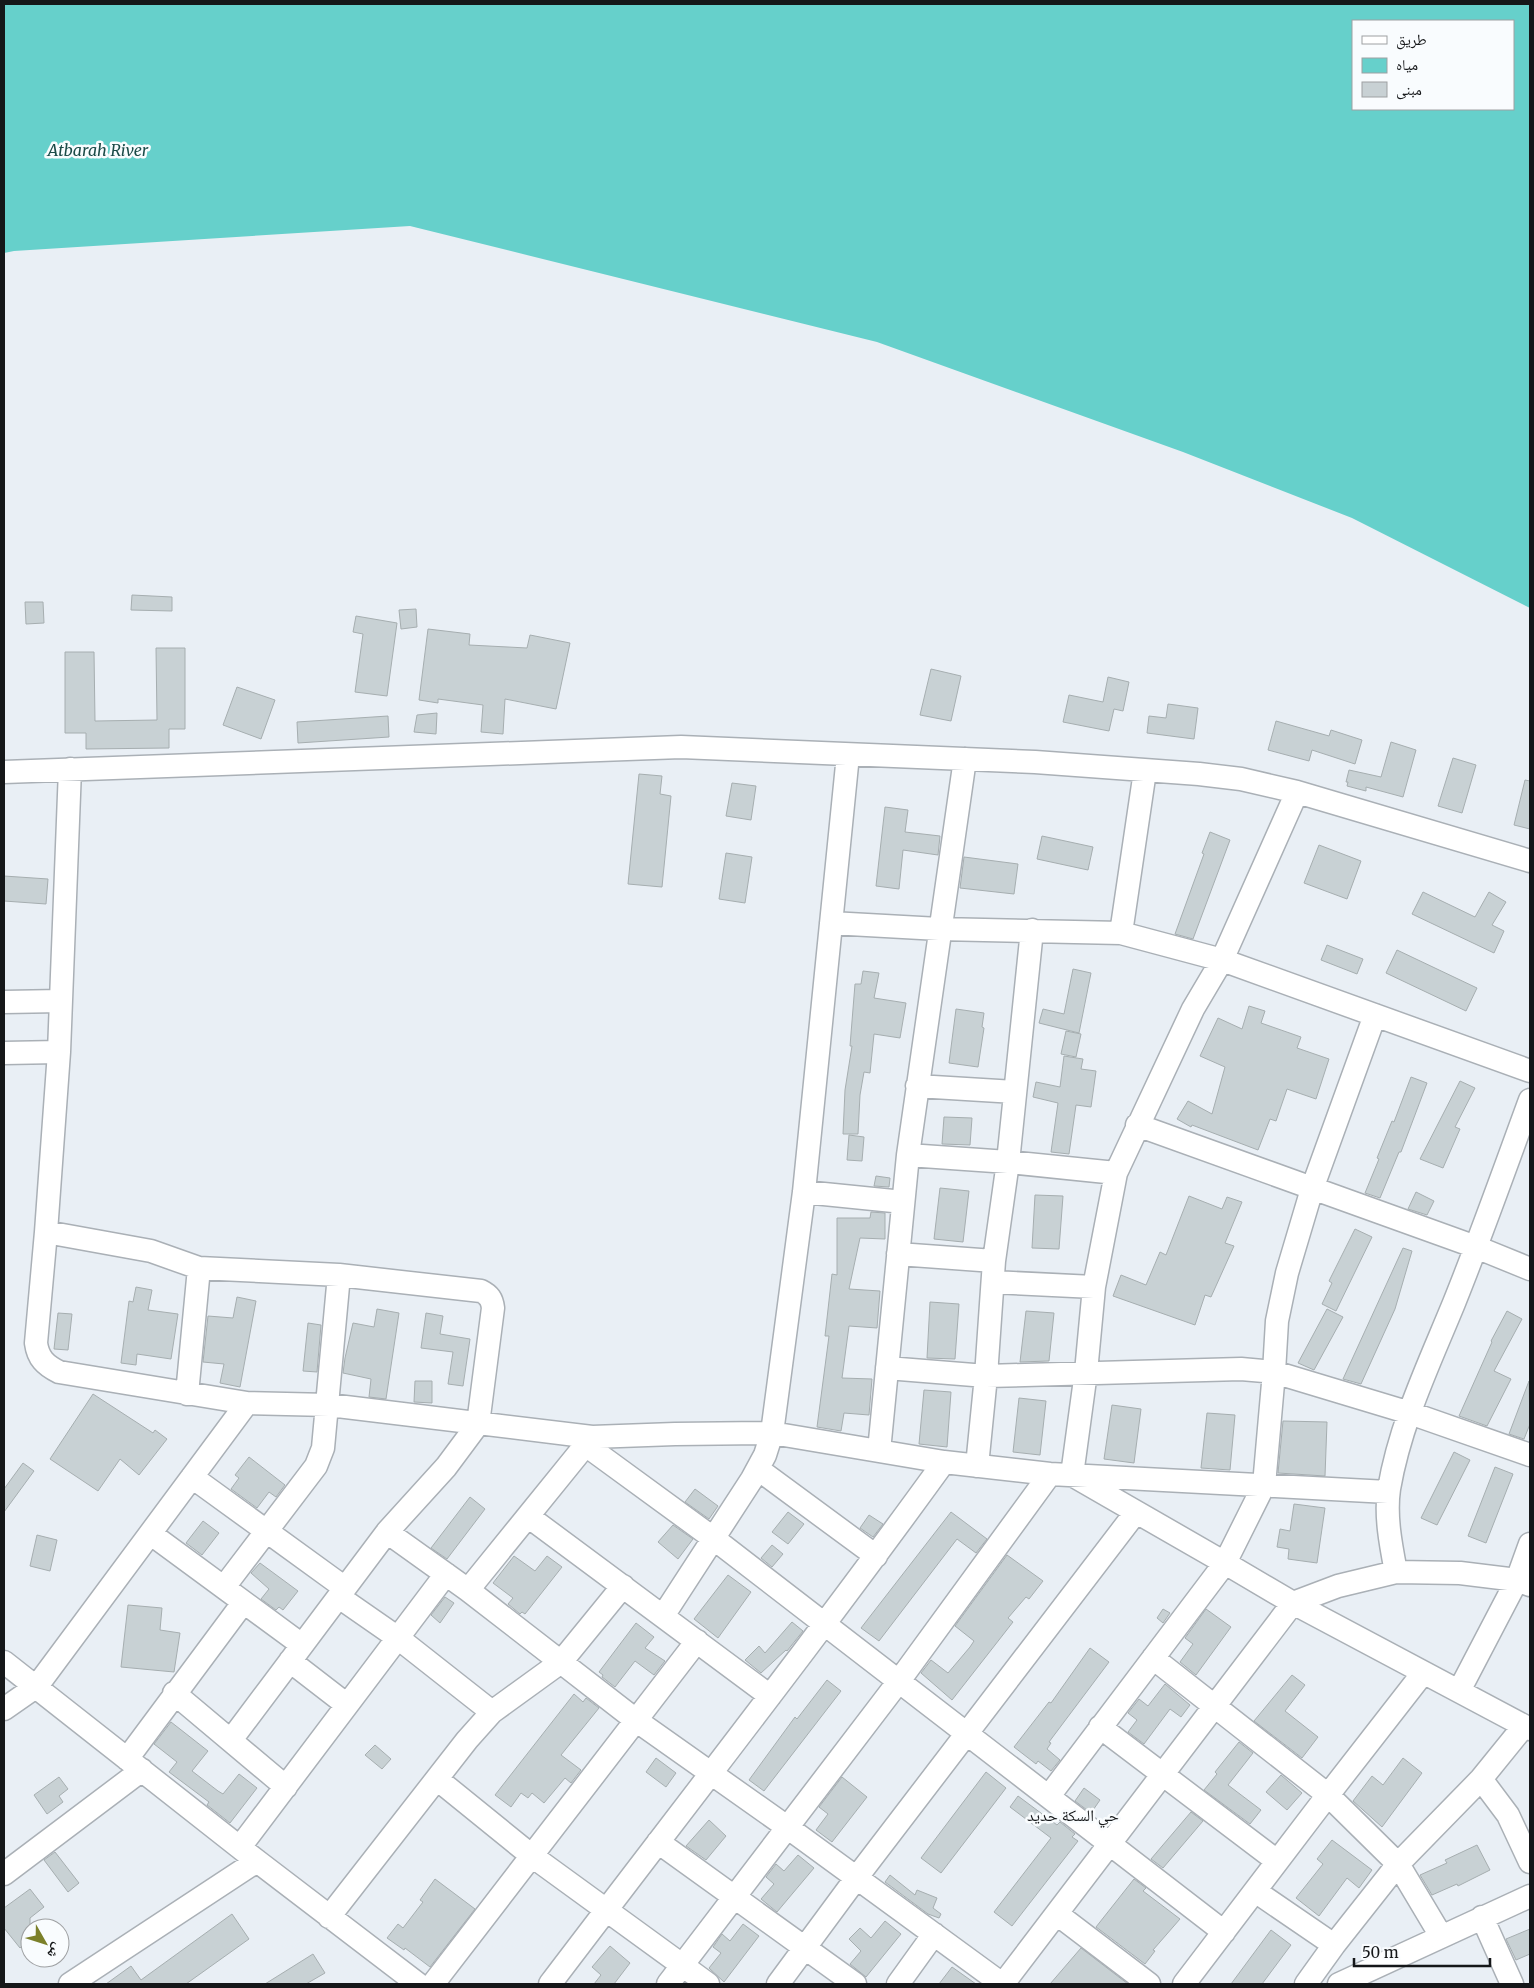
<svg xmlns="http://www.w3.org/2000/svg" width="1534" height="1988" viewBox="0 0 1534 1988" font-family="Merriweather,'Noto Naskh Arabic',serif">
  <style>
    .water { fill: #66d0cb; fill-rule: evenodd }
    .building { fill: #c8d1d4; stroke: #a6aeb0 }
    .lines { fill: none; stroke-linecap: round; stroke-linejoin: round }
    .minor-casing { stroke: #aab0b6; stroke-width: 25 }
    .minor { stroke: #fff; stroke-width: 22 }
    .labels { text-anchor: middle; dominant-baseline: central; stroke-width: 5; stroke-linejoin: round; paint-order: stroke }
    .water-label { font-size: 16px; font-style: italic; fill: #1b4b48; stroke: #f9fcfe }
    .neighbourhood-label { font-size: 16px; fill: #151719; stroke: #f9fcfe }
  </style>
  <rect width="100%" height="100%" fill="#e9eff5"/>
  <path class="water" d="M4,4H1530V608L1352,518L1183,452L877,342L410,226L14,251L4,253ZM1353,21H1513V109H1353Z"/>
  <path class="building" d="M132,595L172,597V611L131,610Z
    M25,602H43L44,623L26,624Z
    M416,609L417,627L401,629L399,610Z
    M356,616L397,623L387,696L355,692L363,634L353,632Z
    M428,629L470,634L469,645L527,648L530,635L570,643L556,709L505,699L503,734L481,732L483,705L438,699V703L419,700Z
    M156,648H185V729H169V748L86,749V733H65V652H94L95,721L157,720Z
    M931,669L961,676L951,721L920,715Z
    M1108,677L1129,682L1123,711L1114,709L1109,731L1063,722L1069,695L1103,702Z
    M237,687L275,700L261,739L223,725Z
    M1168,704L1198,708L1194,739L1147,733L1149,716L1166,718Z
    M437,713L436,734L414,732L417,715Z
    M388,716L389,737L298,743L297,722Z
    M1276,721L1329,736L1331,730L1362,740L1355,764L1312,750L1309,761L1268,750Z
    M1391,742L1416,750L1403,797L1366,787V791L1347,786L1348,782H1346L1349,770L1381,777Z
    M1453,758L1476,765L1462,813L1438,806Z
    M639,774L662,776L660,794L671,796L662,887L628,884Z
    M1525,780L1530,781V829L1514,825Z
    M732,783L756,786L751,820L726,816Z
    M885,807L908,810L905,832L940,836L938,855L903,850L899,889L876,886Z
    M1210,832L1230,840L1193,939L1175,934L1204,854L1202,853Z
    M1042,836L1093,847L1088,870L1037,859Z
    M1319,845L1361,861L1347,899L1304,883Z
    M726,853L752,857L745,903L719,899Z
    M964,857L1018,864L1014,894L960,888Z
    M4,876L48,879L46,904L4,901Z
    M1423,892L1475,917L1489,892L1506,902L1492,925L1504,931L1494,953L1412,914Z
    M1327,945L1363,959L1357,974L1321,960Z
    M1397,950L1477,988L1466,1011L1386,973Z
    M1073,969L1091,973L1079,1033L1039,1023L1043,1009L1064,1014Z
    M863,971L879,973L874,998L906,1003L900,1038L874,1034L870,1073L864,1072L860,1095L858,1134H843L845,1090L852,1046H850L855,984H861Z
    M1249,1006L1265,1011L1261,1023L1301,1037L1297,1048L1329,1059L1316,1099L1287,1089L1276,1121L1270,1119L1258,1150L1192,1125L1191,1127L1177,1119L1188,1101L1212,1114L1225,1067L1200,1056L1218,1018L1242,1029Z
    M956,1009L984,1013L982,1027L984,1028L978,1067L949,1063Z
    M1066,1031L1081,1034L1076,1057L1061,1054Z
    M1064,1056L1083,1059L1081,1069L1096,1071L1091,1107L1076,1105L1069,1154L1051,1152L1058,1103L1033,1097L1036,1082L1060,1087Z
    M1411,1077L1427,1083L1401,1152H1399L1380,1198L1365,1193L1379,1159L1377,1158L1392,1121L1394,1122Z
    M1460,1081L1475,1088L1455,1127L1460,1129L1443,1168L1420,1159Z
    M944,1117L972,1118L970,1145L942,1144Z
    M849,1135L864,1137L862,1161L847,1160Z
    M876,1176L890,1178L889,1187L874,1186Z
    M940,1188L969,1191L963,1242L934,1239Z
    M1416,1192L1434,1201L1427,1215L1408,1209Z
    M1035,1195L1063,1196L1059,1249L1032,1248Z
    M1189,1196L1222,1209L1227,1197L1242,1202L1225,1243L1234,1246L1211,1297L1205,1295L1195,1325L1113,1296L1121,1275L1146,1285L1160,1252L1166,1255Z
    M871,1212L885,1213V1239L860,1238L849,1289L880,1291L877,1328L849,1326L842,1378L872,1379L869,1415L844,1413L841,1431L817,1427L829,1336H825L832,1274L837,1275V1218H870Z
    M1355,1229L1372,1237L1336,1311L1322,1304L1332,1283L1329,1281Z
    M1403,1248L1412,1251L1395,1309L1361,1384L1343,1379Z
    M136,1287L152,1290L148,1310L178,1314L171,1359L137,1354L136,1365L121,1363L129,1301L133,1302Z
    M237,1297L256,1301L240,1387L220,1383L224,1364L203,1362L208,1316L233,1318Z
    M930,1302L959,1304L955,1359L927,1358Z
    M377,1309L399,1313L386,1399L369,1397L371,1379L343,1373L345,1358L353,1323L374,1327Z
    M1327,1309L1343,1317L1314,1370L1298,1363Z
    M1026,1311L1054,1313L1049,1361L1020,1362Z
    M1507,1311L1522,1319L1494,1371L1511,1379L1487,1426L1459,1416L1492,1342L1491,1341Z
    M58,1313L72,1314L68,1350L54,1349Z
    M426,1313L443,1316L440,1334L470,1339L463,1386L448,1384L453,1352L421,1348Z
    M308,1323L321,1325L317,1372L303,1371Z
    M415,1381H432V1403L414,1402Z
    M1529,1381L1530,1424L1524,1439L1509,1434Z
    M924,1390L951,1392L947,1447L919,1444Z
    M93,1394L153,1433L155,1430L167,1439L139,1475L120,1459L98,1491L50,1459Z
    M1019,1398L1046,1401L1040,1455L1013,1452Z
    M1112,1405L1141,1409L1134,1463L1104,1459Z
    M1207,1413L1235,1415L1230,1470L1201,1468Z
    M1283,1421L1327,1422L1325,1476L1278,1473Z
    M1454,1452L1470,1460L1437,1525L1421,1518Z
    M249,1457L285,1485L276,1497L269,1492L257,1508L231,1489L239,1478L235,1475Z
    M23,1463L34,1471L4,1512V1489Z
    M1495,1467L1513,1474L1486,1543L1468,1536Z
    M695,1489L718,1506L709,1519L685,1502Z
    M470,1497L485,1509L447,1559L431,1548Z
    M1294,1504L1325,1508L1317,1563L1288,1559L1289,1549L1277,1547L1280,1529L1290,1531Z
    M788,1512L804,1524L788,1544L772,1532Z
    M951,1512L987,1539L976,1553L957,1539L879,1641L861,1628Z
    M869,1515L883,1524L873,1537L860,1528Z
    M203,1521L219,1533L202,1555L186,1543Z
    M673,1525L693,1539L678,1559L658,1542Z
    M37,1535L57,1540L50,1571L30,1566Z
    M772,1545L783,1554L772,1567L761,1558Z
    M1007,1555L1043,1581L1029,1599L1026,1597L1008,1618L1013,1622L952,1700L921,1673L931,1660L948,1673L970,1647L974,1641L955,1626Z
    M514,1556L535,1571L547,1556L562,1567L525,1614L522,1612L520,1614L508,1604L513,1598L493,1583Z
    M260,1563L298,1591L283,1610L279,1607L276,1610L261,1599L269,1589L251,1573Z
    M728,1575L751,1592L718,1638L694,1619Z
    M445,1597L454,1603L440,1623L431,1615Z
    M128,1605L162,1608L160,1630L180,1633L174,1672L121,1667Z
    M1163,1609L1170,1613L1163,1623L1157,1618Z
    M1206,1609L1231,1627L1196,1675L1180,1662L1193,1644L1185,1638Z
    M792,1622L803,1631L787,1651L786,1650L761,1673L745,1660L759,1646L765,1653Z
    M636,1623L654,1637L645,1648L665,1661L654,1675L635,1661L615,1687L602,1677L603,1675L599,1672Z
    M1090,1648L1109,1662L1049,1742L1051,1743L1047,1749L1060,1760L1051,1771L1038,1761L1036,1764L1014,1747L1049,1702L1051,1703Z
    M1292,1675L1305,1685L1285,1711L1318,1737L1302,1758L1254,1721Z
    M827,1680L841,1691L764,1791L749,1780L795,1717L797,1719Z
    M1165,1684L1190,1705L1181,1717L1170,1709L1144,1744L1128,1732L1137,1720L1128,1713L1139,1699L1148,1706Z
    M574,1694L583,1702L586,1698L599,1708L561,1755L581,1770L571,1783L565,1778L544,1803L532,1793L528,1798L521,1793L511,1807L495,1795Z
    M171,1722L208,1751L192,1771L218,1791L223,1794L239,1774L257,1788L230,1823L207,1805L209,1802L169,1772L177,1762L154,1744Z
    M1239,1742L1253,1753L1228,1785L1261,1810L1250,1824L1204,1790L1217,1774L1215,1772Z
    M375,1745L391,1759L382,1769L365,1755Z
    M656,1758L676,1773L666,1787L646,1772Z
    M1403,1758L1422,1773L1382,1827L1353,1801L1372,1776L1383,1785Z
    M986,1772L1006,1788L941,1873L921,1858Z
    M1281,1775L1302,1793L1287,1810L1266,1792Z
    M59,1777L68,1789L59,1796L63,1802L47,1814L34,1795Z
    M842,1777L867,1797L832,1842L816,1830L828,1814L819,1807Z
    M1084,1788L1100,1800L1091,1813L1075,1801Z
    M1018,1796L1057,1825L1060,1822L1075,1834L1072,1837L1078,1841L1012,1926L994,1912L1051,1838L1010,1807Z
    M1191,1812L1203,1821L1163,1868L1151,1859Z
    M709,1820L726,1836L706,1860L686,1846Z
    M1332,1840L1372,1870L1359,1888L1347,1878L1319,1916L1296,1898L1323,1864L1317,1859Z
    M1477,1845L1490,1870L1458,1886L1457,1884L1432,1895L1420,1875L1447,1863L1445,1860Z
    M55,1852L79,1883L68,1892L44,1860Z
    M798,1855L814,1868L777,1912L761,1899L774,1884L766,1877L776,1864L784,1871Z
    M890,1875L915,1895L917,1890L937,1898L933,1908L941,1914L939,1918L928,1914L885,1882Z
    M435,1879L475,1909L430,1967L405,1948L404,1950L387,1938L398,1924L403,1928L423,1902L420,1900Z
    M1134,1879L1146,1888L1143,1891L1180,1919L1153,1950L1155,1951L1145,1964L1096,1927Z
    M30,1889L44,1907L30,1918V1939L20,1948L4,1928V1908Z
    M232,1914L249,1939L186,1984H106L131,1966L141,1980Z
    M885,1921L901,1934L866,1977L850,1964L861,1951L849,1939L860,1928L871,1938Z
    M743,1924L759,1936L724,1982L709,1968L721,1953L713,1947L722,1934L730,1941Z
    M1530,1929V1954L1516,1960L1506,1939Z
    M1271,1930L1291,1945L1262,1984H1231Z
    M610,1946L630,1963L614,1984H594L601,1975L592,1967Z
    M1081,1948L1128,1984H1050Z
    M313,1954L325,1973L306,1984H265Z
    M952,1967L976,1984H939Z"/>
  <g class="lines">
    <defs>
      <path id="minor" d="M70,769L59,1052L46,1232L36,1343C38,1358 45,1365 59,1372L247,1403L329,1405L592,1437L675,1434L772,1433L944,1462L1050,1474L1388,1492
        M4,772L681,747L1035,762L1199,774L1241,779L1297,792L1530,861
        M1297,792L1222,960L1530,1071
        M831,923L939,929L1121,933L1222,960L1193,1009L1116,1173L1094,1287L1086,1372L1072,1475L1225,1563L1293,1603L1530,1729
        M1121,933L1145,771
        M4,1002L61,1001
        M4,1053L59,1052
        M917,1086L1015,1092
        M1137,1125L1476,1247L1530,1269
        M908,1155L1008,1162L1116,1173
        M804,1192L903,1202
        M46,1232L151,1251L199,1268L339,1275L481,1291C489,1295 492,1299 493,1308L478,1424L446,1467L387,1532L231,1740
        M898,1254L994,1261L986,1376L977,1466
        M994,1261L1008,1162L1032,930
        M993,1282L1094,1287
        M887,1368L986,1376L1241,1369L1274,1372L1410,1413L1530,1455
        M187,1394L199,1268
        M587,1446L713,1538L1224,1932
        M879,1451L908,1155L965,759
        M758,1469L876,1556
        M192,1477L345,1588
        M529,1517L770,1696
        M387,1532L468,1590L637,1721L787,1827L1002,1984
        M151,1534L302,1645
        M1396,1572C1391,1546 1385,1516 1389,1489C1400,1424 1429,1364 1454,1303C1481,1236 1505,1168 1530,1100
        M224,1587L316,1466L323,1448L339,1275
        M468,1590L592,1437
        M339,1597L398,1638L492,1712
        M663,1616L752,1479L765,1455L772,1433L804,1192L848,755
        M1153,1658L1328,1795L1398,1864L1441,1936
        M290,1661L347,1705
        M4,1662L257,1861L418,1984
        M1459,1691L1517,1580L1530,1544
        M174,1693L286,1787
        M4,1709L37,1686L247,1403
        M1100,1727L1277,1861
        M127,1759L243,1603
        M437,1779L532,1856L708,1984
        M1481,1779L1508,1815L1530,1862
        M1049,1796L1225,1563L1264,1485L1274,1372L1277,1321L1287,1273L1312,1189L1375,1015
        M658,1842L855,1984
        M240,1847L446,1574
        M4,1874L142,1770
        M1255,1891L1334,1945
        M1057,1914L1149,1984
        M329,1917L467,1740L492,1712L561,1662L623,1586
        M1482,1917L1512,1984
        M70,1984L257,1861
        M433,1984L697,1641
        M550,1984C682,1810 816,1639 944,1462
        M668,1984L899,1681L1050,1474
        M778,1984L857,1877L1136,1512
        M898,1984L934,1934
        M1003,1984L1293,1603L1338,1586L1396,1572L1460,1573L1517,1580L1530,1585
        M1184,1984L1321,1804L1423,1673
        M1306,1984L1334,1945L1398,1864L1481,1779L1524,1726
        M1339,1984L1530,1896"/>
    </defs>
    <use href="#minor" class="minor-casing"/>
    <use href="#minor" class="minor"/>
  </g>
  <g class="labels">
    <g class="water-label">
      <text x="98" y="150">Atbarah River</text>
    </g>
    <g class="neighbourhood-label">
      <text x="1073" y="1815">حي السكة حديد</text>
    </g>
  </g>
  <rect width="1534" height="1988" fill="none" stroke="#151719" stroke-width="10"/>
  <rect x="1352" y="20" width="162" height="90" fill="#f9fcfe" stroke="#9ea0a2"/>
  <rect x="1362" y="36" width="25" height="8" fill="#ffffff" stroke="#9ea0a2"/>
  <text x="1396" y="45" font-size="15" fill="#151719">طريق</text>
  <rect x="1362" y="58" width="25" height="15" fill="#66d0cb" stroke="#9ea0a2"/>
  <text x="1396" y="70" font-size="15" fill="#151719">مياه</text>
  <rect x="1362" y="82" width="25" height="15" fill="#c8d1d4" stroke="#9ea0a2"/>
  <text x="1396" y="95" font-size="15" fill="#151719">مبنى</text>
  <g transform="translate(45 1943) rotate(129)"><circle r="24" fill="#f9fcfe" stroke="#9ea0a2"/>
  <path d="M0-4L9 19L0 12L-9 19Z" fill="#7b802a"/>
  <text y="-8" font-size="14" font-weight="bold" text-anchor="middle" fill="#151719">ش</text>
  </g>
  <path d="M1354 1958v8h136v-8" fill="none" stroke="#151719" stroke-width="2.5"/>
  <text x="1362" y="1958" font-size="15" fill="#151719" stroke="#f9fcfe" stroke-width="4" paint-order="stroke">50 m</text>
</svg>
